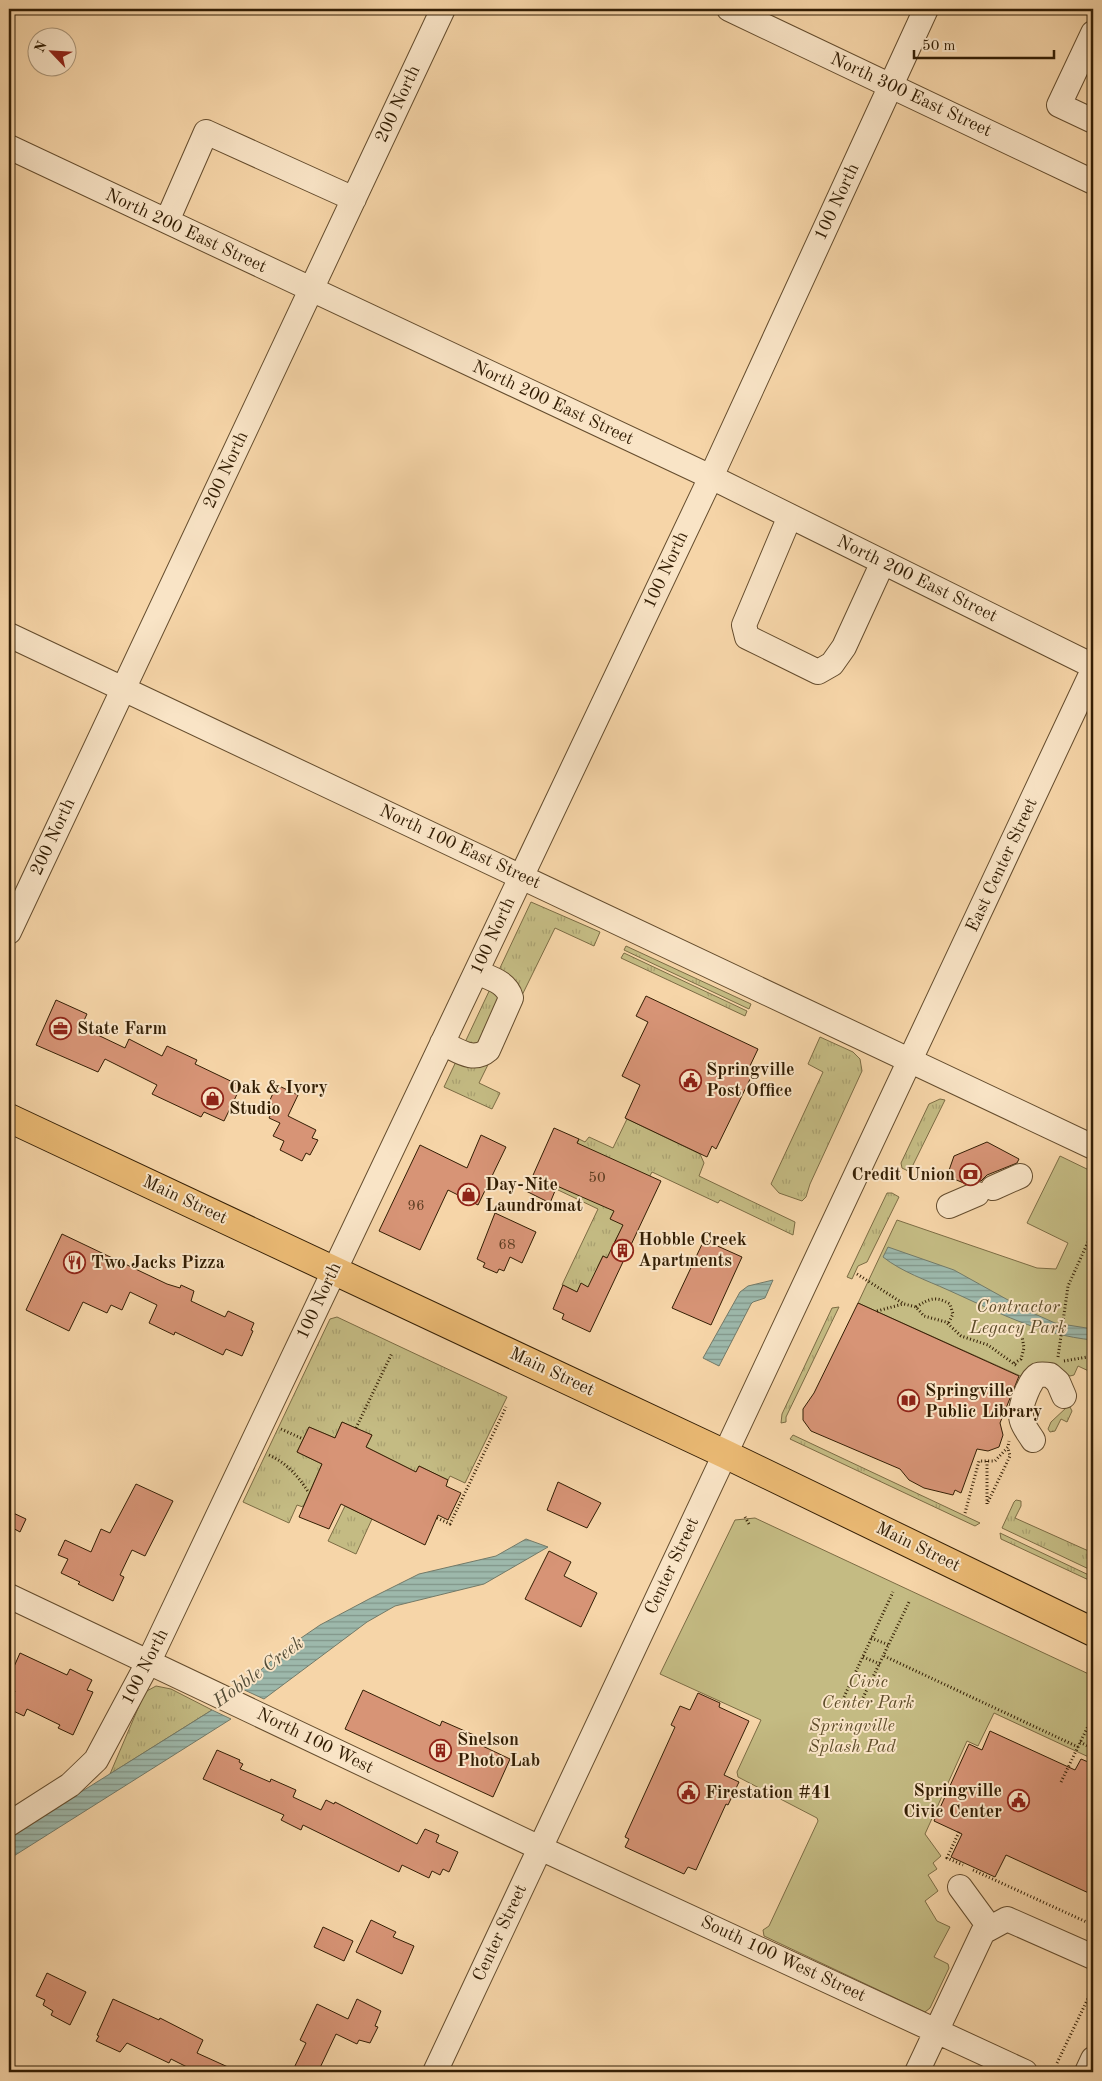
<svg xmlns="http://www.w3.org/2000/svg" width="1102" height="2081" viewBox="0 0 1102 2081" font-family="'Old Standard TT',serif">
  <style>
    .grass { fill: url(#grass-tufts); stroke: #7c6c44 }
    .park { fill: #c4bb83; stroke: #7c6c44 }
    .water { fill: url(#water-rules); stroke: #737a68 }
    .building { fill: #d79476; stroke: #331e04 }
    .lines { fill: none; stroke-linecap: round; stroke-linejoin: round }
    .minor-casing { stroke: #644c2d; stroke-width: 26 }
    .major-casing { stroke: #331e04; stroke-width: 30 }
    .path { stroke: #331e04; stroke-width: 3; stroke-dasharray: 1 2.5; stroke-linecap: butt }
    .minor { stroke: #f9e4c6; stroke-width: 24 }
    .major { stroke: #ebba74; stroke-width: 28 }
    .labels { text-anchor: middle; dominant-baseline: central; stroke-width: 4; stroke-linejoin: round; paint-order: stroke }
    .number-label { font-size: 15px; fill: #5c3c20 }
    .street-label { font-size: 18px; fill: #331e04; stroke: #f9e4c6 }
    .poi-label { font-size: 18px; font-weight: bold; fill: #331e04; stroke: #f9e4c6; text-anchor: start }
    .park-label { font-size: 18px; font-style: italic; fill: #5e4d2a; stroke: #f9e4c6 }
    .water-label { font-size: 19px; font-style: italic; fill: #534c36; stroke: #f9e4c6 }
  </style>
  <defs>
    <pattern id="grass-tufts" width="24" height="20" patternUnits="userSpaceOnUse" patternTransform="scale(1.25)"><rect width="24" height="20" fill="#c4bb83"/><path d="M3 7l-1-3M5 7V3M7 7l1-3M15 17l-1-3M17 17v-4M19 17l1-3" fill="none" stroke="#a9a070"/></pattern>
    <pattern id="water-rules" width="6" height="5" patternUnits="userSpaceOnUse" patternTransform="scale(1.25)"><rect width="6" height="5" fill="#9db8ab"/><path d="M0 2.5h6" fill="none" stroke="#819589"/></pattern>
  </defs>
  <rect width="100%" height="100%" fill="#f6d5a8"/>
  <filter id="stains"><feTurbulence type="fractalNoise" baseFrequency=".004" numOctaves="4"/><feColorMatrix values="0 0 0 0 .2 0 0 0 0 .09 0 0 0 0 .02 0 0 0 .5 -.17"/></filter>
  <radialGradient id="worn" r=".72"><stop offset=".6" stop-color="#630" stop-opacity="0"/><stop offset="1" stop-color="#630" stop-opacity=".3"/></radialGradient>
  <path class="grass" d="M531,902L600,932L594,946L555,928L479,1083L500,1093L492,1109L444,1087Z
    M626,946L751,1004L749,1009L624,950Z
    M624,953L747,1011L745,1016L621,958Z
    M820,1037L853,1052L860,1059L862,1071L810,1184L806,1197L802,1201L779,1193L771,1184L823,1072L808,1064Z
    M940,1099L945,1100L911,1169L908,1171L902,1168L901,1163L929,1104Z
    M627,1119L700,1154L704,1163L699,1176L795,1222L793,1235L720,1200L718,1203L652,1172L615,1241L610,1260L603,1256L598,1266L594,1290L581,1284L577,1292L562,1285L598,1209L556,1189L579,1139L585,1142L589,1137L613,1148Z
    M887,1193H892L899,1197L867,1262L858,1266L852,1279L847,1277Z
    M839,1307L786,1417V1422L781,1423L782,1414L832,1308Z
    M337,1317L507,1397L465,1483L450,1476L448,1480L419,1466L416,1472L366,1447L372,1435L342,1422L335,1438L309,1427L297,1452L322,1464L303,1507L297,1505L289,1523L243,1502L330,1319Z
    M1067,1407H1070L1072,1411L1067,1422L1061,1419L1055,1431L1050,1432L1048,1429L1051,1422Z
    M793,1435L980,1523L975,1526L790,1439Z
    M1016,1500L1021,1501V1506L1015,1518L1093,1553V1571L1002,1528L1014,1502Z
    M345,1506L372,1519L356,1554L328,1541Z
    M1000,1533L1093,1577V1582L1001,1539Z
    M156,1686L171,1689L212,1710L110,1774L145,1692Z"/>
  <path class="park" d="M1060,1156L1093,1172V1373L1078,1366L1074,1375L1070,1376L1065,1373L1027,1379L858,1303L897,1220L1037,1268L1056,1269L1068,1243L1027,1223Z
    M755,1518L1093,1676V1759L994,1713L978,1746L967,1741L925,1834L941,1856L933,1863L937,1869L928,1875L938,1891L925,1901L937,1921L950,1927L934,1957L948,1964L949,1968L930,2008L925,2012L764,1936L763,1930L769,1926L818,1821L817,1818L738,1777L737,1772L761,1720L660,1674L735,1520Z"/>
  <path class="water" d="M888,1247L954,1270L1026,1310L1055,1323L1093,1329V1340C1040,1335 997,1312 948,1290C926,1280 902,1272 883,1257Z
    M773,1280L765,1298L753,1302L751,1304L719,1366L703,1358L740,1292L748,1286Z
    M526,1539L548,1547L484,1584L395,1606L367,1622L264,1699L240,1688L285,1649L320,1625L369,1599L419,1574L496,1556Z
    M212,1710L231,1719L9,1859V1837Z"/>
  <path class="building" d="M646,996L758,1049L749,1068L754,1071L716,1149L712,1146L707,1157L625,1118L640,1085L622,1076L648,1022L636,1016Z
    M56,1000L87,1014L81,1027L125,1048L129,1039L162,1056L167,1046L197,1060L195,1064L241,1086L224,1121L204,1112L201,1117L152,1094L157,1085L105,1059L98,1072L36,1045Z
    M277,1085L298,1095L288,1116L316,1130L312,1138L318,1140L310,1155L306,1153L302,1161L280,1150L284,1141L273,1136L280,1123L269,1118L275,1106L269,1102Z
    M554,1128L579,1139L577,1143L661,1181L590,1332L562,1319L564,1314L553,1309L563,1285L577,1292L581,1283L588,1287L603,1256L607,1258L623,1225L610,1219L614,1211L557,1186L550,1203L526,1191Z
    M481,1135L506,1147L478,1205L448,1190L420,1250L379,1231L420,1145L467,1168Z
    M987,1142L1019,1159L1017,1163L987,1175L981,1181H972L966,1184L947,1176L954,1156Z
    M495,1213L536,1232L522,1263L510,1257L504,1271L499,1269L497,1273L483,1267L485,1263L477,1259Z
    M62,1234L167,1284L180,1288L181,1285L194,1291L191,1301L225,1317L228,1311L254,1323L251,1330L253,1331L242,1356L226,1349L223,1355L175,1332L174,1335L149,1323L157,1305L130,1292L122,1310L111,1305L107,1313L83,1302L69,1331L26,1310Z
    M704,1240L742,1257L711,1325L672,1308Z
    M858,1303L1019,1376L1000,1423L1003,1435L999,1447L988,1451L977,1449L961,1493L955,1490L953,1495L924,1488L909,1480L900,1469L811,1431L803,1420V1409L814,1393Z
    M342,1422L372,1435L366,1447L416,1472L419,1466L448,1480L446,1486L461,1493L448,1520L438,1515L425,1545L341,1504L329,1529L299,1517L322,1464L297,1452L309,1427L335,1438Z
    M558,1482L601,1503L587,1528L547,1510Z
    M136,1484L173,1501L145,1556L132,1550L120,1575L124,1577L113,1601L78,1584L80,1582L61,1573L68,1559L58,1555L65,1540L91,1552L101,1529L110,1533Z
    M9,1511L26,1519L20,1532L9,1526Z
    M549,1551L571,1562L564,1576L597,1593L581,1627L525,1599Z
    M20,1653L67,1675L70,1669L92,1680L87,1690L93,1692L73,1735L58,1728L60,1725L27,1709L24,1716L9,1709V1704L15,1691L9,1688V1678Z
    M363,1690L440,1726L442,1721L474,1735L472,1741L510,1759L493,1797L345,1729Z
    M698,1693L720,1703L719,1707L749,1721L724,1775L739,1782L728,1805L726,1804L696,1870L688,1867L684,1874L625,1847L629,1839L625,1837L675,1727L671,1725L680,1706L690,1710Z
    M990,1731L1075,1770L1081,1759L1093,1764V1895L1006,1855L995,1877L951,1857L962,1834L934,1821L969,1744L982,1750Z
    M217,1750L240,1760L239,1762L243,1764L240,1769L270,1782L271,1779L296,1790L293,1797L321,1810L326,1800L334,1804L335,1802L417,1844L425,1829L439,1835L436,1842L458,1852L449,1872L443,1869L440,1875L432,1871L429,1878L402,1865L399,1872L303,1825L301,1830L281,1820L284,1815L203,1779Z
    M371,1920L396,1932L393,1937L414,1946L402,1974L356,1952Z
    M323,1927L353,1941L344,1961L314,1947Z
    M47,1973L86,1992L70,2025L51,2015L53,2011L43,2005L45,2000L36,1996Z
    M113,1999L159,2020L160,2018L203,2040L197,2053L239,2072H197L171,2059L169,2063L127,2043L120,2052L96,2041L99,2036L97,2035Z
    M357,1999L381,2011L375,2026L378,2027L370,2043L359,2040L357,2044L336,2034L318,2072H292L306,2043L300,2040L317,2004L348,2019Z"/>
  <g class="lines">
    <defs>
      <path id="minor" d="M729,9L1093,182
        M1093,33L1059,105L1093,121
        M9,147L711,477L1093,666
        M167,221L206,132L354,199
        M790,516L744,625L747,637L818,672L832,664L844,647L883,562
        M9,635L1093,1147
        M9,932L443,9
        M442,1043C458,1050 473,1063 488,1050L511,998C507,982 490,978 476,972
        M993,1188L1020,1176
        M949,1206L977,1194
        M1033,1440C1028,1432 1021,1424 1021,1415C1020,1406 1030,1379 1038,1375C1041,1374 1047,1375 1050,1375L1058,1382L1064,1396
        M9,1596L540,1848L1025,2072
        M9,1824L70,1785L96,1760L149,1661L711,477L926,9
        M960,1887L990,1928
        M435,2072L1093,670
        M917,2072L983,1932L1007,1919L1093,1957
        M1087,2072L1093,2059"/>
      <path id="major" d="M9,1118L725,1454L1093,1632"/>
    </defs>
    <use href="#minor" class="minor-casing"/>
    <use href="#major" class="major-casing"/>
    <path class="path" d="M1093,1241V1245
      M857,1274L904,1304L916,1307L924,1316L946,1322L961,1336L988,1345L1017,1366
      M916,1307C930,1298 936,1296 950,1304L953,1314L948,1324
      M877,1311L903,1304
      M1010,1327L1022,1336L1024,1348L1021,1359L1013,1364
      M1058,1357L1068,1286L1093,1231
      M1064,1361L1093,1356
      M356,1428L392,1353
      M281,1429L303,1439
      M269,1455C288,1464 298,1476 309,1493
      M987,1461V1504L1010,1456L1008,1448
      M965,1513L979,1461H995L1008,1447L1009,1441
      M745,1517L749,1524
      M437,1518L450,1524L506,1407
      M871,1638L889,1645
      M884,1656L1078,1747
      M863,1657L880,1664
      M844,1697L893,1592
      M860,1704L910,1600
      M1080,1742L1093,1749
      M1061,1782L1093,1716
      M959,1832L947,1858L963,1865
      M973,1870L1093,1925
      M1057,2063L1093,1988"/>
    <use href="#minor" class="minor"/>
    <use href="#major" class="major"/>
  </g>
  <defs>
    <symbol id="office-ring" viewBox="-11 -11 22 22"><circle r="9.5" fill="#f9e4c6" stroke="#8f2418" stroke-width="1.5"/><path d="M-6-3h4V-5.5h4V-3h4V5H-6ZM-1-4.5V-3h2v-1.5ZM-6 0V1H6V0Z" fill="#8f2418"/></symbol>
    <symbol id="civic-ring" viewBox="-11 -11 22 22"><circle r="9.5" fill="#f9e4c6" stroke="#8f2418" stroke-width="1.5"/><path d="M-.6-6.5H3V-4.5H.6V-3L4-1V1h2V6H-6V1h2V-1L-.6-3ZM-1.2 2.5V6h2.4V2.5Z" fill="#8f2418"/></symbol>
    <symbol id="shop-ring" viewBox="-11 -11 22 22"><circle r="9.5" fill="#f9e4c6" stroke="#8f2418" stroke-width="1.5"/><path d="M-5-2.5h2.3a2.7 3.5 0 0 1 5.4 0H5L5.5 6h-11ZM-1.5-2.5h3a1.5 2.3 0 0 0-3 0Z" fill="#8f2418"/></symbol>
    <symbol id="bank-ring" viewBox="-11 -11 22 22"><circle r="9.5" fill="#f9e4c6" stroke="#8f2418" stroke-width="1.5"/><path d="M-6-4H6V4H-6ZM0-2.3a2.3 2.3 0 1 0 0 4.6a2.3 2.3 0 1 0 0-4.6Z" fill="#8f2418"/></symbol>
    <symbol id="building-ring" viewBox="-11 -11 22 22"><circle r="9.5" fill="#f9e4c6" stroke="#8f2418" stroke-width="1.5"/><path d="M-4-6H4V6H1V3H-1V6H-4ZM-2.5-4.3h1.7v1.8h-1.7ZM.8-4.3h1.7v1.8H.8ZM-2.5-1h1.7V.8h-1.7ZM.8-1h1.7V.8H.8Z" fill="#8f2418"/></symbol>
    <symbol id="restaurant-ring" viewBox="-11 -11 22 22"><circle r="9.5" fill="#f9e4c6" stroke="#8f2418" stroke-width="1.5"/><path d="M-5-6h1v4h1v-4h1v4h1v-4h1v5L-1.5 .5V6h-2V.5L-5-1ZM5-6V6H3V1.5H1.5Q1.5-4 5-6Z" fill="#8f2418"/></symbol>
    <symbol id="library-ring" viewBox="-11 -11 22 22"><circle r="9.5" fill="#f9e4c6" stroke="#8f2418" stroke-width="1.5"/><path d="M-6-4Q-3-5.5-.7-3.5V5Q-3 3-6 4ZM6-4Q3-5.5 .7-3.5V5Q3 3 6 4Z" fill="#8f2418"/></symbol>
  </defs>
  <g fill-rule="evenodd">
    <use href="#office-ring" x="48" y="1016" width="25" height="25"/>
    <use href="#civic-ring" x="678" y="1068" width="25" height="25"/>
    <use href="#shop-ring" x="200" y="1086" width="25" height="25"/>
    <use href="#bank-ring" x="958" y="1162" width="25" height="25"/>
    <use href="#shop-ring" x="456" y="1182" width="25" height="25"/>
    <use href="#building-ring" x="610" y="1238" width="25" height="25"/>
    <use href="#restaurant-ring" x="62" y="1250" width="25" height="25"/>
    <use href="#library-ring" x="896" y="1388" width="25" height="25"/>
    <use href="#building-ring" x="428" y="1738" width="25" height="25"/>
    <use href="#civic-ring" x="676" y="1780" width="25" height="25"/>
    <use href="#civic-ring" x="1006" y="1788" width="25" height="25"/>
  </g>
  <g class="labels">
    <g class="number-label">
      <text x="597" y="1178">50</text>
      <text x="416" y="1206">96</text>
      <text x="507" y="1245">68</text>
    </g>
    <g class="street-label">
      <text transform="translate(911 95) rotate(25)">North 300 East Street</text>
      <text transform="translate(398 104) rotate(-65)">200 North</text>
      <text transform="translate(837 202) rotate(-65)">100 North</text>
      <text transform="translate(186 231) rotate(25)">North 200 East Street</text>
      <text transform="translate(553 403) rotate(25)">North 200 East Street</text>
      <text transform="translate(226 470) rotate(-65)">200 North</text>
      <text transform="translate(666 570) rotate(-65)">100 North</text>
      <text transform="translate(917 579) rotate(26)">North 200 East Street</text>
      <text transform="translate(53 837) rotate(-65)">200 North</text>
      <text transform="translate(460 847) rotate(25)">North 100 East Street</text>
      <text transform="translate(1002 865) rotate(-65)">East Center Street</text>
      <text transform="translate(493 936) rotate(-65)">100 North</text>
      <text transform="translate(185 1200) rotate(25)">Main Street</text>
      <text transform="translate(319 1301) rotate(-65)">100 North</text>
      <text transform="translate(552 1372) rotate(25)">Main Street</text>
      <text transform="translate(918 1547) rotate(26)">Main Street</text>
      <text transform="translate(672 1566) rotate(-65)">Center Street</text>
      <text transform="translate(145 1667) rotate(-63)">100 North</text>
      <text transform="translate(315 1741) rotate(26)">North 100 West</text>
      <text transform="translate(500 1933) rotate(-65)">Center Street</text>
      <text transform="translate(783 1959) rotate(25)">South 100 West Street</text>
    </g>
    <g class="poi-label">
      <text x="77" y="1029">State Farm</text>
      <text x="706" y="1070">Springville<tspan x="706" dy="21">Post Office</tspan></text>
      <text x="229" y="1088">Oak &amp; Ivory<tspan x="229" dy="21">Studio</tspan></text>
      <text x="955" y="1175" text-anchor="end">Credit Union</text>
      <text x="485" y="1185">Day-Nite<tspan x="485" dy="21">Laundromat</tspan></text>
      <text x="638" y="1240">Hobble Creek<tspan x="638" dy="21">Apartments</tspan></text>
      <text x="91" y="1263">Two Jacks Pizza</text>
      <text x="925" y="1391">Springville<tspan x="925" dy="21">Public Library</tspan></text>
      <text x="457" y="1740">Snelson<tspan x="457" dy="21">Photo Lab</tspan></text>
      <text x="1002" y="1791" text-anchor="end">Springville<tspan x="1002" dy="21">Civic Center</tspan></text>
      <text x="705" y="1793">Firestation #41</text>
    </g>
    <g class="park-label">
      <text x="1018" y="1307">Contractor<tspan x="1018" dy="21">Legacy Park</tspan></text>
      <text x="868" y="1682">Civic<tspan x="868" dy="21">Center Park</tspan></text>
      <text x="852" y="1726">Springville<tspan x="852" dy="21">Splash Pad</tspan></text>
    </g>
    <g class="water-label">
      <text transform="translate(259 1673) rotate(-36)">Hobble Creek</text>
    </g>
  </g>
  <rect width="1102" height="2081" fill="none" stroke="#f6d5a8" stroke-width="30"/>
  <rect x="10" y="10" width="1082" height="2061" fill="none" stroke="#331e04" stroke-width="2.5"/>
  <rect x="15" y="15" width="1072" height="2051" fill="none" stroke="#331e04"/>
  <g transform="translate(52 52) rotate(295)"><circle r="24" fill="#f9e4c6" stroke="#aa9578"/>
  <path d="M0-4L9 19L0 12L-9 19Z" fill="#8f2418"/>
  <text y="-8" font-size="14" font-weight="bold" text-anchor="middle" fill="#331e04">N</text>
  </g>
  <path d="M914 50v8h140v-8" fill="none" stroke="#331e04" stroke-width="2.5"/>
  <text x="922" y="50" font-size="15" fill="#331e04" stroke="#f9e4c6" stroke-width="4" paint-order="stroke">50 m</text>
  <rect width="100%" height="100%" filter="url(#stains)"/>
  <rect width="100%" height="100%" fill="url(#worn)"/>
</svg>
